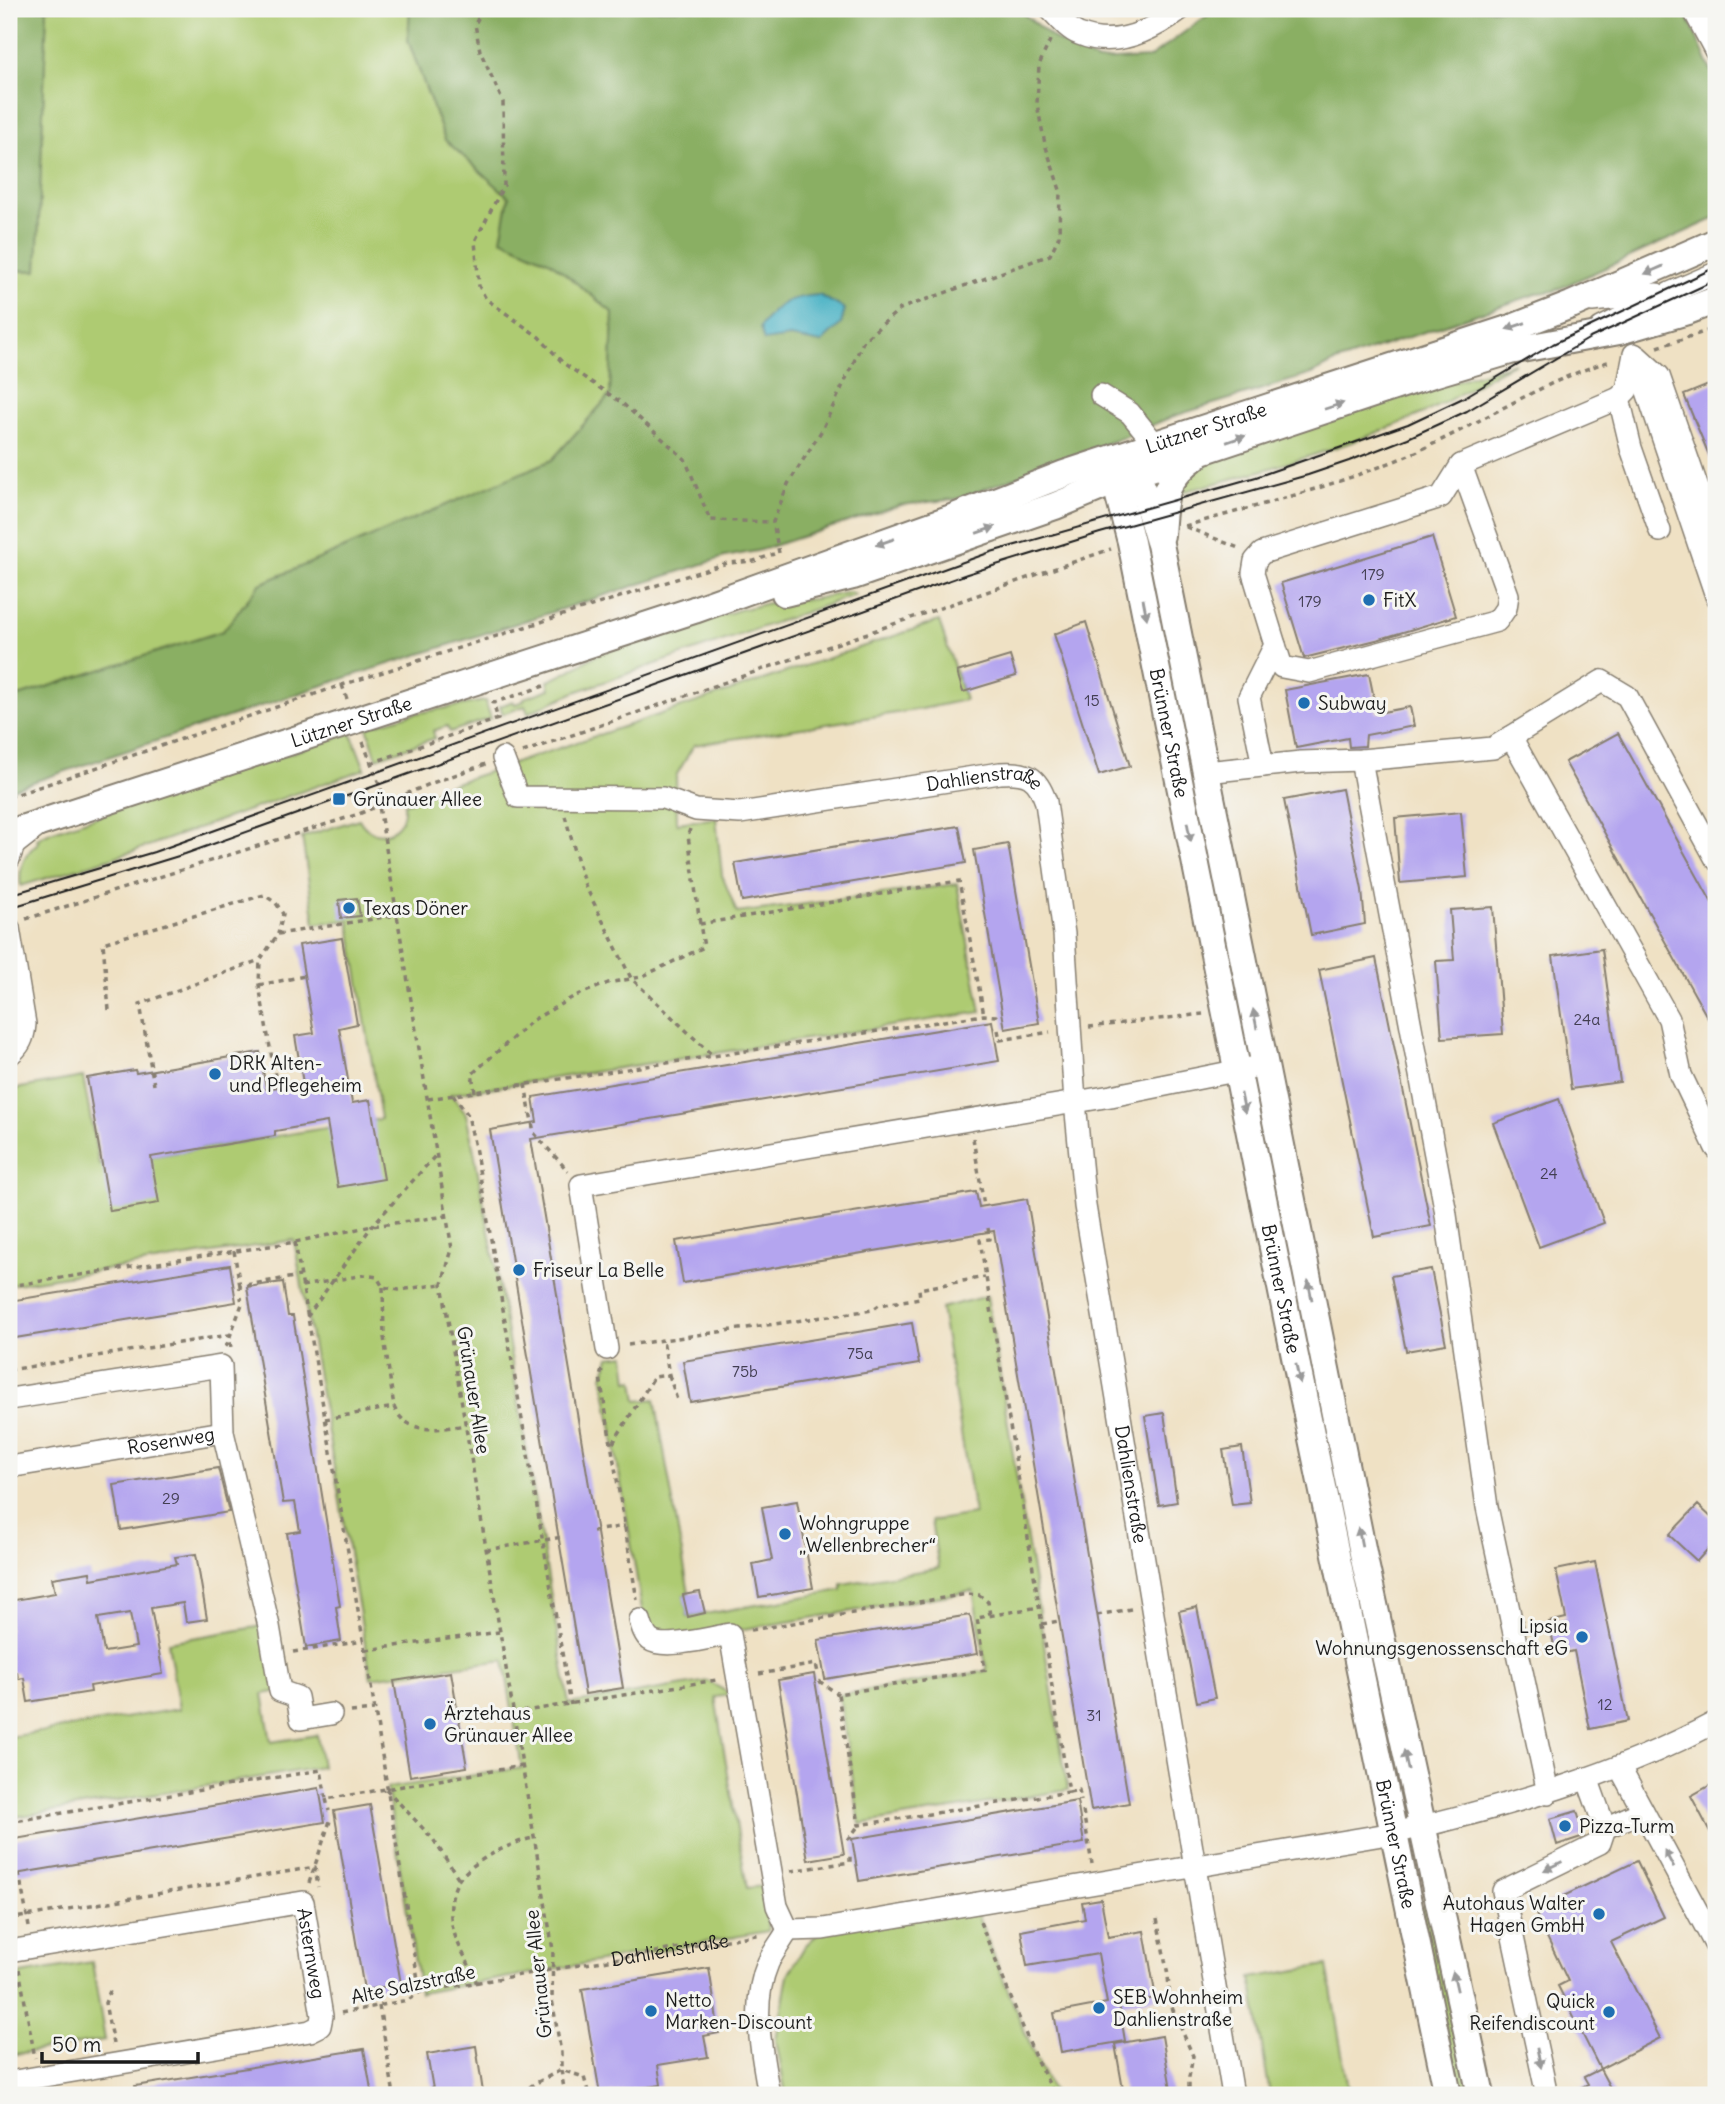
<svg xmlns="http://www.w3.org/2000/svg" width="1725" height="2104" viewBox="0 0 1725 2104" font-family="Delius,sans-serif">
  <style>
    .green { fill: #aecb72; stroke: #657447; stroke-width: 2 }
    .forest { fill: #8aaf64; stroke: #536640; stroke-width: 2 }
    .water { fill: #46b1c4; stroke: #316670; stroke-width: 2 }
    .building { fill: #b4a5ef; fill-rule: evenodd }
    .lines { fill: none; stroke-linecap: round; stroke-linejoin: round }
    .minor-casing { stroke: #867e70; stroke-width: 24 }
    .major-casing { stroke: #867e70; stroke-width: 30 }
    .path { stroke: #867e70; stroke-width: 3.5; stroke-dasharray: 5 5; stroke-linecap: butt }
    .minor { stroke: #fff; stroke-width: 21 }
    .major { stroke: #fff; stroke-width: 26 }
    .tram { stroke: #1c1c1c; stroke-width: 2 }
    .oneway { fill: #999 }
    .poi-dot { fill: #1f6fb2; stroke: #f6f6f2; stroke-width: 2.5 }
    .labels { text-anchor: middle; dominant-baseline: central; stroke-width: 6; stroke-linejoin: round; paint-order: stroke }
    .number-label { font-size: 16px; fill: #423e51 }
    .street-label { font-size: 19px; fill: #1c1c1c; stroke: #f6f6f2 }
    .poi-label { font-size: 19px; fill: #1c1c1c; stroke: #f6f6f2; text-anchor: start }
  </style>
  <rect width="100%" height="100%" fill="#f6f6f2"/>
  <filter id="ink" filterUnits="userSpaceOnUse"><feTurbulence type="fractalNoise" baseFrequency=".0143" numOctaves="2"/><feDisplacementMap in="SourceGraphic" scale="14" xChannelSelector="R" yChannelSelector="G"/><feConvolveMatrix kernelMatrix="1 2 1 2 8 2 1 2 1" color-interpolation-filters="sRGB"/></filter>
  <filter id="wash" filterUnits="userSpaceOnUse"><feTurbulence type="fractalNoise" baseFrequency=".00686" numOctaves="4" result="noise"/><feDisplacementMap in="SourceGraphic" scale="28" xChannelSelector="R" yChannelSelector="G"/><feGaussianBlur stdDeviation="1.57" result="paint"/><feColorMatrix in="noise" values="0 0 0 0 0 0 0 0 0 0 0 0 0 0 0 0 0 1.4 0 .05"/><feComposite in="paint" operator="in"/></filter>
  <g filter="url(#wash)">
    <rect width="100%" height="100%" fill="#efe1c4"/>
    <path class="green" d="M47,9H410L408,40L445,140L509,197L502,239L551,262L613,313L610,395L552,460L260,584L223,631L9,699V270L37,271Z
      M1515,363C1484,377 1457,398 1426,412C1347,448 1261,472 1177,493L1193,470L1223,456L1328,419Z
      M1150,543L1195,772L1189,773L1143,544Z
      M850,592L855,595L575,692L528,713L525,706L503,714L500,706L513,701L515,704L524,701V698L550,689L548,681C568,674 584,660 603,652L739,610L777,601L814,599Z
      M939,621L965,700L922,709L694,745L676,776L677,823L716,818L722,875L737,913L957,884L981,1012L451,1094L466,1114L474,1151L499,1285L569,1704L708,1681L732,1695L715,1697L747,1888L763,1886L768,1931L420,1993L387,1788L522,1768L504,1660L371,1678L294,1240L9,1285V1090L83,1077L99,1165L381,1119L349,920L315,924L302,837L359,819C373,845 407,834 404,804L443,787Z
      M485,701L491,718L450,732L447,726L433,731L435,738L377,758L367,727L412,714Z
      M351,733L365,769L131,852L21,886C18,868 25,853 39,842L37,839L50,832Z
      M1203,817L1242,1007L1235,1008L1198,818Z
      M1261,1107L1376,1667L1375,1672H1377L1398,1771L1392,1772L1258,1108Z
      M987,1296L1068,1790L860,1824L839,1695L987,1671L973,1591L648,1645L603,1377L609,1357L625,1355L628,1381L634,1380L637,1401L655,1399L689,1594L684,1595L688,1617L842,1590V1584L939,1568L931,1521L974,1514L941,1308Z
      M269,1625L280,1691L263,1694L271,1742L317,1735L322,1767L9,1818V1737L179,1709L168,1642Z
      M973,1904L1035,2057L1055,2095H786L776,2040L788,1975L805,1946L823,1929Z
      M1428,1905L1470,2095H1460L1421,1907Z
      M92,1962L105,2040L9,2055V1976Z
      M1327,1965L1349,2095H1270L1251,1978Z"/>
    <path class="forest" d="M9,9H47L37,271L9,270Z
      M410,9H1021L1025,15L1054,39L1098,61L1149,58L1216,9H1674L1688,17L1716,82V218L1554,291L1539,293L1333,363L1312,374L1174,416L1116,440L957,499L901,505L757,551L725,557L345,678L9,790V699L223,631L260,584L552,460L610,395L613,313L551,262L501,239L509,197L445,140L408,40Z"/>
    <path class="water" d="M819,295L845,309L841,324L821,343L790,337L764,341L760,327C778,302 789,297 819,295Z"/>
    <g id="blocks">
      <path class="building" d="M1716,382V472L1684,395Z
        M1432,537L1456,616L1380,639L1304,658L1281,583Z
        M1086,622L1130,766L1099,775L1054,634Z
        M1010,656L1016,676L963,692L957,672Z
        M1369,674L1377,713L1410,707L1414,726L1366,735L1365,746L1349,747L1348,738L1296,748L1285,690Z
        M1618,733L1716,910V1033L1565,762Z
        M1342,789L1362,890L1365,924L1311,935L1284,800Z
        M1461,812L1467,877L1400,883L1395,818Z
        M959,826L966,863L742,901L735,863Z
        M1008,844L1039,1023L1005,1029L974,850Z
        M357,898L360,916L341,918L339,900Z
        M1493,907L1503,1034L1442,1038L1436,961L1454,960L1450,910Z
        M342,938L357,1024L339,1028L352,1103L370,1100L384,1179L338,1187L327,1122L275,1131V1136L151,1157L159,1203L110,1211L87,1078L135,1070L136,1073L260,1052L266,1089L303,1083L295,1036L314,1033L299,945Z
        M1602,949L1620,1082L1571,1089L1553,956Z
        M1376,958L1431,1226L1374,1237L1319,970Z
        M992,1021L999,1061L531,1139L623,1688L585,1694L490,1130L537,1122L533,1097Z
        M1559,1099L1604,1223L1539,1247L1493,1123Z
        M976,1192L979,1207L1027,1199L1129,1803L1091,1810L994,1231L683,1283L676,1241Z
        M230,1265L236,1302L9,1339V1301Z
        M1431,1269L1446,1344L1406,1351L1391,1276Z
        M283,1282L288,1316H293L340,1606L336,1607L341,1641L306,1647L287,1533L300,1531L295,1502L283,1503L247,1287Z
        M912,1323L919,1364L690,1402L683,1361Z
        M1164,1413L1177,1502L1159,1505L1145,1416Z
        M1242,1447L1250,1503L1232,1505L1223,1450Z
        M218,1468L229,1512L121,1530L114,1485Z
        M797,1501L813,1588L759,1597L753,1564L772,1560L762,1507Z
        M1698,1505L1716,1522V1540L1697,1561L1669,1535Z
        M196,1554L207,1619L186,1622L183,1603L151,1608L163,1674L90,1686L91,1692L28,1702L24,1678L18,1679L17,1672H12L9,1655V1601L55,1593L52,1578L90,1572L91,1579L177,1564L175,1557ZM130,1613L136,1647L104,1652L98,1618Z
        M1595,1562L1628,1721L1590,1729L1574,1651L1556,1655L1549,1622L1566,1618L1556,1570Z
        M700,1592L705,1613L688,1617L683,1595Z
        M1197,1607L1215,1698L1197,1702L1179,1611Z
        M970,1615L977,1654L825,1679L818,1640Z
        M451,1672L467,1767L410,1776L394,1681Z
        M814,1674L844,1854L808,1860L778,1680Z
        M1716,1782V1843L1691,1796Z
        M319,1788L325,1822L9,1875V1840Z
        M1077,1801L1084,1843L859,1881L852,1839Z
        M370,1805L401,1984L364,1990L334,1811Z
        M1577,1811L1584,1836L1557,1845L1550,1819Z
        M1637,1861L1664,1917L1611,1942L1660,2038L1600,2069L1558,1986L1568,1981L1534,1910Z
        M1101,1899L1108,1937L1144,1931L1156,1998L1119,2004L1125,2041L1061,2052L1054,2013L1107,2003L1098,1954L1027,1966L1021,1931L1085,1919L1082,1902Z
        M709,1968L719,2033L704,2036L708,2057L658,2065L661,2085L600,2094L582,1989Z
        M1162,2036L1172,2095H1124L1115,2044Z
        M476,2046L483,2092L461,2095H434L427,2054Z
        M364,2049L372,2095H136L135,2086Z
        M1600,2069L1614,2095H1567L1588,2084L1584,2077Z"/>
    </g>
  </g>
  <g filter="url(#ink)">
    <use href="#blocks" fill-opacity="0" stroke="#867e70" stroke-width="2"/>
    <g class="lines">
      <defs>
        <g id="minor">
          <path d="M1050,9C1058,17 1068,30 1079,34C1115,49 1152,31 1181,9"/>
          <path d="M1693,9L1716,52"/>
          <path d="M1592,301L1657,294"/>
          <path d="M1601,328L1670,293L1716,273"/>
          <path d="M1635,356L1716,596"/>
          <path d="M1637,356L1659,376L1716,540"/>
          <path d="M1101,395L1130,413L1155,444"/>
          <path d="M1619,398L1631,448L1660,531"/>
          <path d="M1275,645L1282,667L1309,672L1497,621L1506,608L1508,595L1461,465"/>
          <path d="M1511,737L1669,1019L1681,1075L1716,1148"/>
          <path id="s2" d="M503,758L518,797L663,798L696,810L740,813L1000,773C1027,771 1037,776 1046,802L1064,934L1075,1102L1085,1206L1233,2095"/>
          <path d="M1361,760L1445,1208L1487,1507L1548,1793"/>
          <path d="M1263,766L1249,697L1275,645L1253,573L1255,561L1262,553L1441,497L1461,465L1619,398L1627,390L1634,354"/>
          <path d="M1206,772L1301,762L1361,760L1493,748L1602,681L1627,696L1716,859"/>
          <path d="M9,859L14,845L37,827"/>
          <path d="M9,928L25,1024C24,1038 20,1046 9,1055"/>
          <path d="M607,1349L581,1185L1111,1096L1250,1068"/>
          <path d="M9,1399L221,1366L223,1432L269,1626L280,1691L297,1697L301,1719L331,1714"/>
          <path id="s3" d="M9,1467L223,1432"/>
          <path d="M640,1620C642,1627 644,1635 650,1640C664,1650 713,1637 730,1634L777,1906L788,1930"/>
          <path d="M1620,1768L1716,1946"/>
          <path d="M1605,1828L1643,1811"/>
          <path d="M788,1930L823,1929L1394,1833C1505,1807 1615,1776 1716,1722"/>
          <path id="s4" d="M9,1951L303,1902L322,2016L320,2026L310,2031L9,2082"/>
          <path d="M769,2095C762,2052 750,2005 768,1963C773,1952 782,1941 788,1930"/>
          <path d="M1547,2095L1503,1891L1600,1843L1605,1828L1587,1778"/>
        </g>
        <g id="major">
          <path id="s5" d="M1129,457L1118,467L1115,481L1131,542L1292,1342L1448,2095"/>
          <path d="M1095,465C1107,466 1122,465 1132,473C1145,484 1154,528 1160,544L1365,1563L1481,2095"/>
          <path d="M1161,535C1164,495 1163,481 1196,456"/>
          <path d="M785,593L853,576L1055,506L1133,474L1433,374L1510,351L1619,331L1687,311L1716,300"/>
          <path id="s6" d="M9,833L694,610L949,519L1064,474L1517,326L1571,305L1716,242"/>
        </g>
      </defs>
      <use href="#minor" class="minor-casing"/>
      <use href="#major" class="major-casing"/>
      <g class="path">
        <path d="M483,9L475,24L480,51L503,102L504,185L475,241L479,286L486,299L539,337L563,363L622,403L685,459L710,520L773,522"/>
        <path d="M1658,347L1716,328"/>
        <path d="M1185,526C1263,504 1344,484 1418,451C1483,422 1542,381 1611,361"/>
        <path d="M1186,527L1241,549"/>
        <path d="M779,553L773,522L788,484L822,430L864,340L900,309L1050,255L1059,236L1060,190L1045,144L1037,104L1039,65L1051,38"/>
        <path d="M342,685L347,699"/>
        <path d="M363,742L381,789L379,806L452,1249L442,1284L553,1950L552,1999L561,2053V2070L534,2084L519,2095"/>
        <path d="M523,752L1111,549"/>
        <path d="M371,763L498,719L493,703L544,686"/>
        <path d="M9,797L342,685L727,563L754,561L774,554"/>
        <path d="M565,816L584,883L631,978L713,1056"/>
        <path d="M690,829L688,835L700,924"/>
        <path d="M26,919L359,814L432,783L486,764"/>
        <path d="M259,985L305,976"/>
        <path d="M109,1010L103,943L264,895L276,903L283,914L278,934"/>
        <path d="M1089,1027L1203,1014"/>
        <path d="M998,1030L1000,1040L1050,1032"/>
        <path d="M525,1084L534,1133L568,1171"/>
        <path d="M154,1085L140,1004L260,960"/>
        <path d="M277,1087L259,985L260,960L278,934L398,915"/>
        <path d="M475,1092L472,1074L533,1020L573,997L608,983L641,977L704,947L700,924L959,881L984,1015"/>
        <path d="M453,1095L468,1115L476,1152L571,1705"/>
        <path d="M428,1099L984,1015L996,1016V1020"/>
        <path d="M973,1138L984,1206"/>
        <path d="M988,1228L990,1239L980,1240L1069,1792L859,1825L838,1694L985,1670L977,1618L1039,1607"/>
        <path d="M295,1242L370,1680L420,1992"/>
        <path d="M234,1251L240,1286"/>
        <path d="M9,1286L295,1242L372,1226L447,1216"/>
        <path d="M302,1286L364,1275L377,1277L383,1287L399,1290L442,1284"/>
        <path d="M383,1287L384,1337L394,1407"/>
        <path d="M240,1289V1286L300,1276"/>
        <path d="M307,1317L372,1226L436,1155"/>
        <path d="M628,1345L872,1310L879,1305L920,1298L919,1289L985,1277"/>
        <path d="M226,1347L242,1304L241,1297"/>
        <path d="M9,1370L229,1335L231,1348"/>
        <path d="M602,1370L600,1377L637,1600"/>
        <path d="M669,1375L678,1403"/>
        <path d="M325,1419L394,1407C407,1436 439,1429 466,1425"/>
        <path d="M613,1443L654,1377L669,1375L663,1339"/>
        <path d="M593,1531L625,1526"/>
        <path d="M486,1550L562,1537"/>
        <path d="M1097,1615L1131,1609"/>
        <path d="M1042,1624L1059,1621"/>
        <path d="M751,1630L967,1594L979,1595L988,1602L990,1616"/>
        <path d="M366,1650L499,1632"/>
        <path d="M293,1652L364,1641"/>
        <path d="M759,1674L816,1664L818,1673"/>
        <path d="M819,1681L838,1694"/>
        <path d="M351,1712L374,1710"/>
        <path d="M513,1713L716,1680"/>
        <path d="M386,1789L433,1839L459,1879"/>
        <path d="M1069,1792L1079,1790L1081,1801"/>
        <path d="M326,1799L329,1811"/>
        <path d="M1083,1811L1092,1864"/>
        <path d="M9,1818L13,1839"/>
        <path d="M9,1822L321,1770L326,1799L522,1766"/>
        <path d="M848,1840L859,1825"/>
        <path d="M791,1871L850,1862V1854"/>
        <path d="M19,1873L29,1927"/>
        <path d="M309,1883L330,1821"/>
        <path d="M9,1919L315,1867L318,1887"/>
        <path d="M1157,1919L1168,1975L1170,2003L1193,2056L1189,2077V2095"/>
        <path d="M980,1922L1035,2057L1055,2095"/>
        <path d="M19,1969L35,2058"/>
        <path d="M477,1984C471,1965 458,1948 453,1929C449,1913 450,1895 458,1881C470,1862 512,1842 533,1838"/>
        <path d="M110,1991L105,2003L113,2044"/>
        <path d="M9,1995L17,1988L20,1980"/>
        <path d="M379,2006L394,2095"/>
        <path id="s1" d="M341,2013L408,2000L420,1992L762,1934"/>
        <path d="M565,2095L561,2070L584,2077L589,2095"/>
      </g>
      <use href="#minor" class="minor"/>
      <use href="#major" class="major"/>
      <path class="tram" d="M9,895L154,852L991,552L1256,477L1408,424L1463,398L1553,344L1716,267
        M9,908L185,854L967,574L1100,533L1308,475L1349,461L1408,438L1467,411L1590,338L1716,280"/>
    </g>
    <defs><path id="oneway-solid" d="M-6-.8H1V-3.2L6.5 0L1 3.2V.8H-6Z" transform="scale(1.75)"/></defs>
    <g class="oneway">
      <use href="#oneway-solid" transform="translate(1654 270) rotate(157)"/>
      <use href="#oneway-solid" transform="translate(1516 326) rotate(161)"/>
      <use href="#oneway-solid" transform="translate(1334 406) rotate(-18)"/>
      <use href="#oneway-solid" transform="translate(1236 439) rotate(-19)"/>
      <use href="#oneway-solid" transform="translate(986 530) rotate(-19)"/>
      <use href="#oneway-solid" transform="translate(885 542) rotate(161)"/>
      <use href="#oneway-solid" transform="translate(1145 609) rotate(79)"/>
      <use href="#oneway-solid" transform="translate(1189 832) rotate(79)"/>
      <use href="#oneway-solid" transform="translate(1255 1019) rotate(-101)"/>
      <use href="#oneway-solid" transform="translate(1243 1103) rotate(78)"/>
      <use href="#oneway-solid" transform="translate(1310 1290) rotate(-101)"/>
      <use href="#oneway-solid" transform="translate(1298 1374) rotate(78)"/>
      <use href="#oneway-solid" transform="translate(1360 1537) rotate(-101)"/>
      <use href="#oneway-solid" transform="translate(1406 1760) rotate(-102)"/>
      <use href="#oneway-solid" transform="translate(1669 1859) rotate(-118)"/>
      <use href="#oneway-solid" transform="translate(1553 1866) rotate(154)"/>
      <use href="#oneway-solid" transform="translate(1455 1981) rotate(-103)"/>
      <use href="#oneway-solid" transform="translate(1539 2058) rotate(78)"/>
    </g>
  </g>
  <g class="poi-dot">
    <circle cx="1369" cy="600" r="7"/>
    <circle cx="1304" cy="703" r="7"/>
    <rect x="332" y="792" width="14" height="14" rx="3.5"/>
    <circle cx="349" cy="908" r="7"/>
    <circle cx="215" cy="1074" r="7"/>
    <circle cx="519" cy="1270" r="7"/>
    <circle cx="785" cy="1534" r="7"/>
    <circle cx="1582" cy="1637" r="7"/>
    <circle cx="430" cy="1724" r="7"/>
    <circle cx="1565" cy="1826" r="7"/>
    <circle cx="1599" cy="1914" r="7"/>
    <circle cx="1099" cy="2008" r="7"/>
    <circle cx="651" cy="2011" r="7"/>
    <circle cx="1609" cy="2012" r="7"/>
  </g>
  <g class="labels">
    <g class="number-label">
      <text x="1373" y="574">179</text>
      <text x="1310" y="601">179</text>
      <text x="1092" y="700">15</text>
      <text x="1587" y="1019">24a</text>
      <text x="1549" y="1173">24</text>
      <text x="860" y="1353">75a</text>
      <text x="745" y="1371">75b</text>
      <text x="171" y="1498">29</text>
      <text x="1605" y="1704">12</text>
      <text x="1094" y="1715">31</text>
    </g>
    <g class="street-label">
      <text stroke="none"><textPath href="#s6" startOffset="1264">Lützner Straße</textPath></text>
      <text stroke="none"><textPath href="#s6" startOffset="360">Lützner Straße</textPath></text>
      <text stroke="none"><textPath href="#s5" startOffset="287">Brünner Straße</textPath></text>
      <text stroke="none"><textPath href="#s2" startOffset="514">Dahlienstraße</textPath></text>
      <text stroke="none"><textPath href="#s5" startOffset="854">Brünner Straße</textPath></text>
      <text transform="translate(474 1390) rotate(81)">Grünauer Allee</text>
      <text stroke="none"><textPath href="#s3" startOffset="164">Rosenweg</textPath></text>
      <text stroke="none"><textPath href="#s2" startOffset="1278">Dahlienstraße</textPath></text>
      <text stroke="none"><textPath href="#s5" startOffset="1421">Brünner Straße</textPath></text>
      <text stroke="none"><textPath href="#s1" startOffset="336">Dahlienstraße</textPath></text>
      <text stroke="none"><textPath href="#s4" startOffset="350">Asternweg</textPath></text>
      <text transform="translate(538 1974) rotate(-96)">Grünauer Allee</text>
      <text transform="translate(413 1984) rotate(-12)">Alte Salzstraße</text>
    </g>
    <g class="poi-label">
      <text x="1383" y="600">FitX</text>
      <text x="1318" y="703">Subway</text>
      <text x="353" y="799">Grünauer Allee</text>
      <text x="363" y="908">Texas Döner</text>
      <text x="229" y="1063">DRK Alten-<tspan x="229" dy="22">und Pflegeheim</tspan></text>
      <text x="533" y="1270">Friseur La Belle</text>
      <text x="799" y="1523">Wohngruppe<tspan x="799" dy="22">„Wellenbrecher“</tspan></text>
      <text x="1568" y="1626" text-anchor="end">Lipsia<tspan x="1568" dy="22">Wohnungsgenossenschaft eG</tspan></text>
      <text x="444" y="1713">Ärztehaus<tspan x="444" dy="22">Grünauer Allee</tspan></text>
      <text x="1579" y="1826">Pizza-Turm</text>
      <text x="1585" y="1903" text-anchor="end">Autohaus Walter<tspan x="1585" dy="22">Hagen GmbH</tspan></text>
      <text x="1113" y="1997">SEB Wohnheim<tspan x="1113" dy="22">Dahlienstraße</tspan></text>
      <text x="665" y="2000">Netto<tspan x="665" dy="22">Marken-Discount</tspan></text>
      <text x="1595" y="2001" text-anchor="end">Quick<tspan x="1595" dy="22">Reifendiscount</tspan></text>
    </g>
  </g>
  <rect width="1725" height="2104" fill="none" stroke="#f6f6f2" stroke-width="35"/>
  <path d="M42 2052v10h156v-10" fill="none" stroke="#1c1c1c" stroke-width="3.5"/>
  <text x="52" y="2052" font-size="21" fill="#1c1c1c" stroke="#f6f6f2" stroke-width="5" paint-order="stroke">50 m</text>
</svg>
